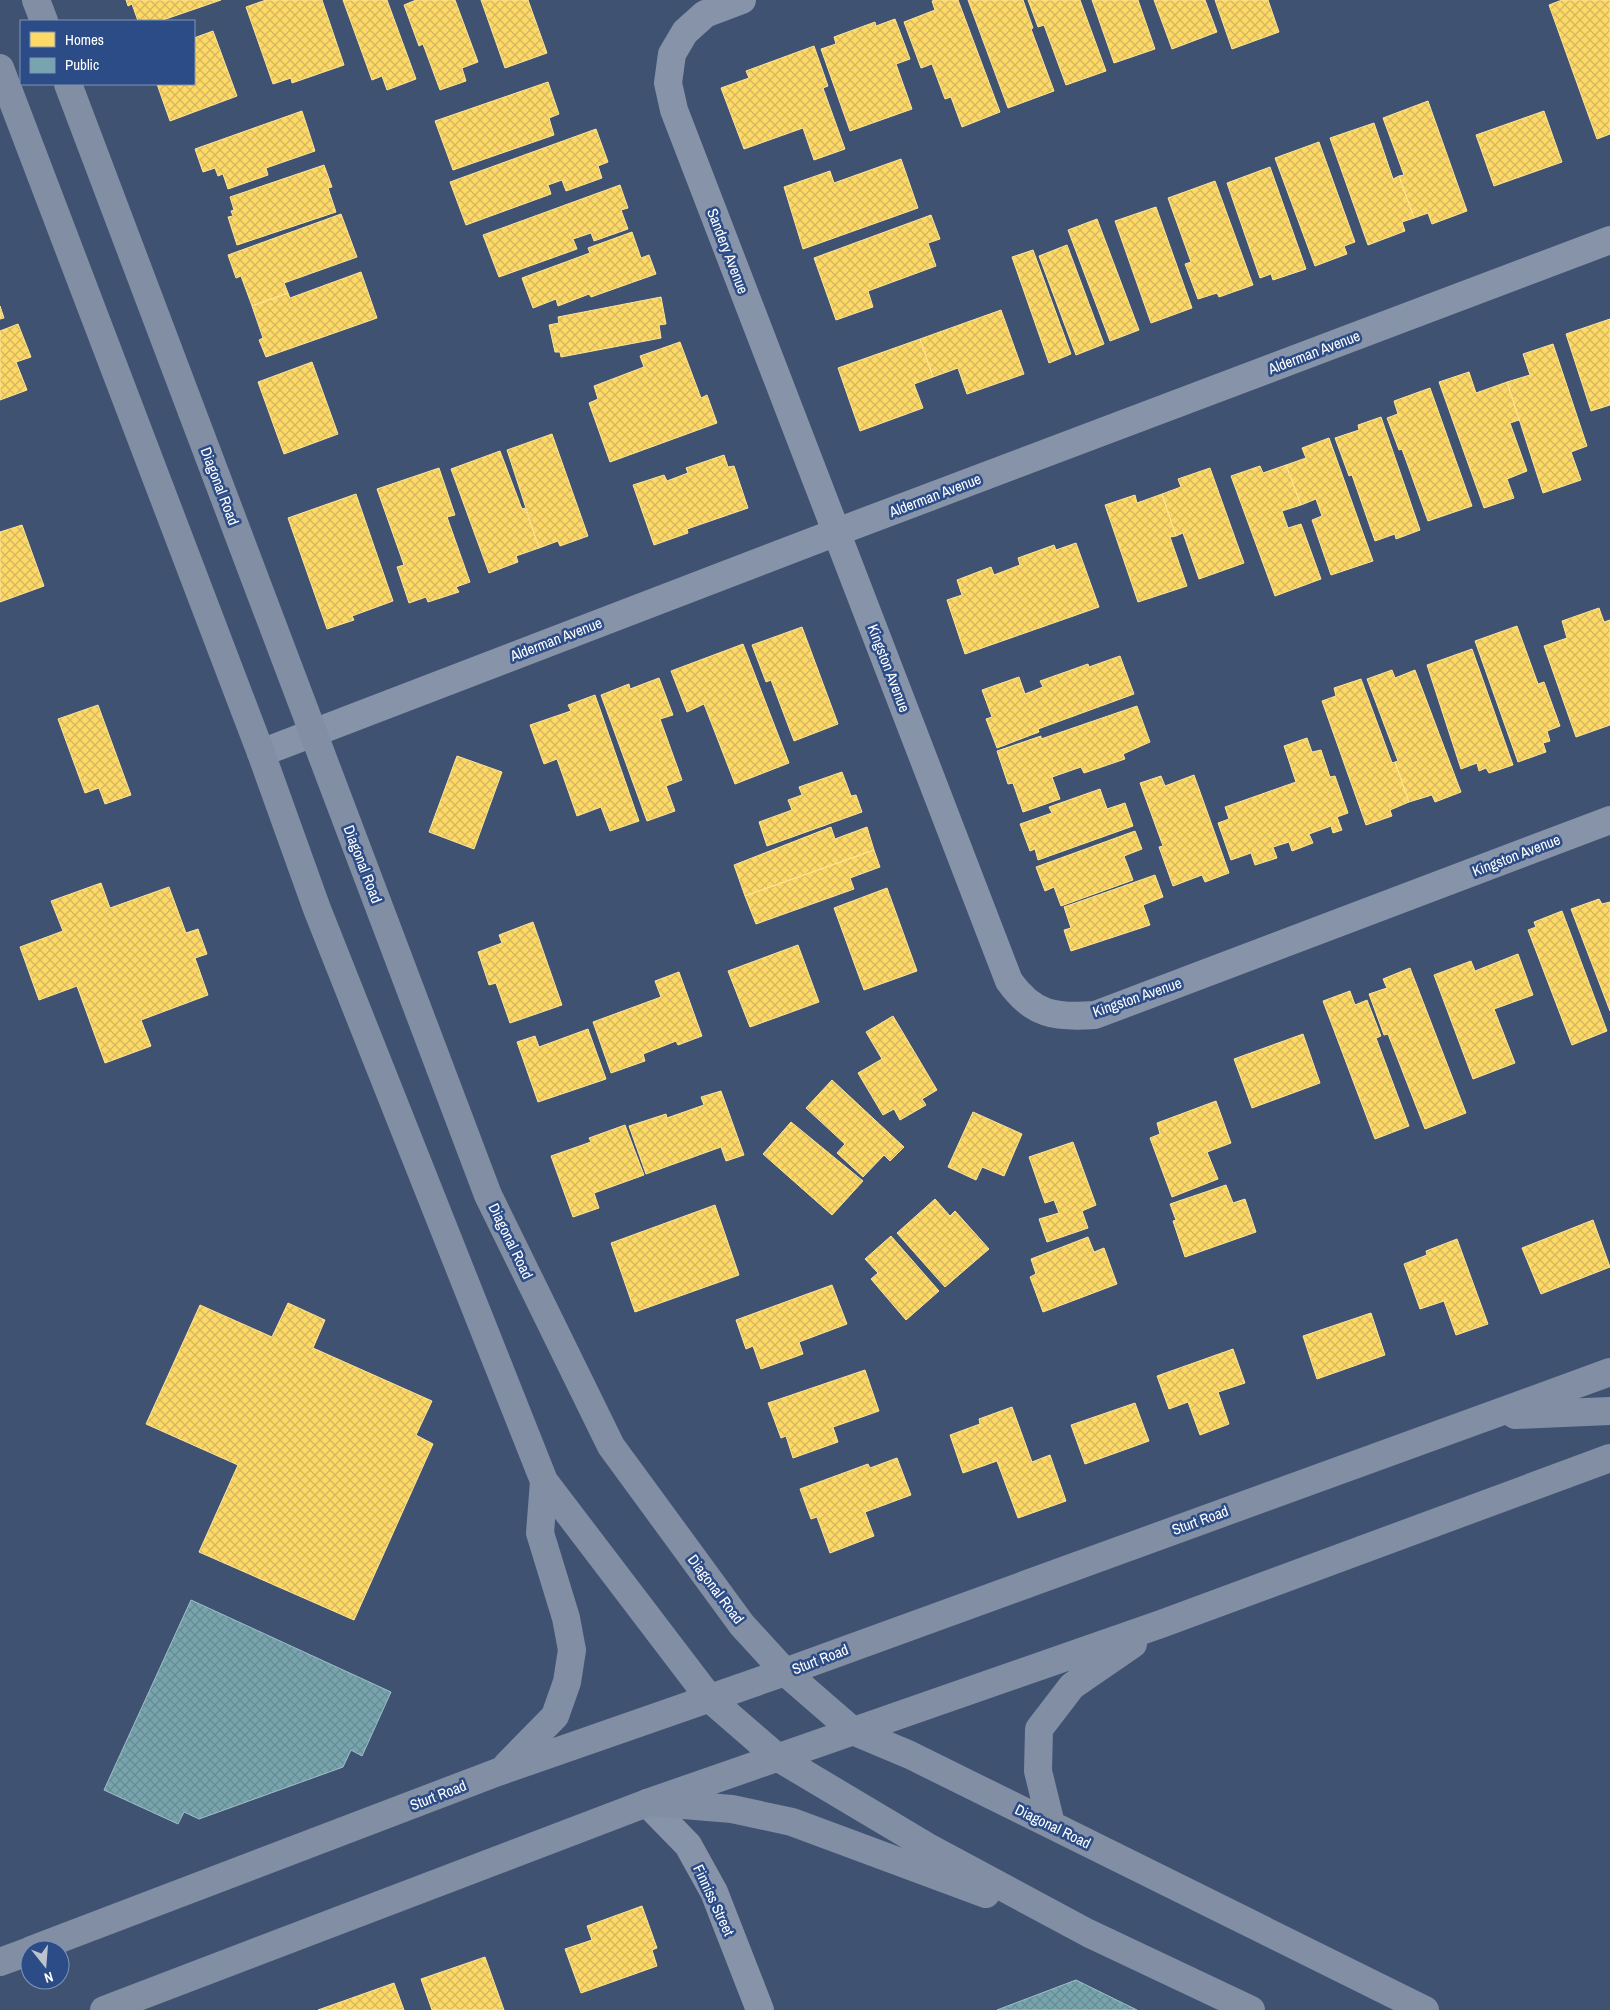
<svg xmlns="http://www.w3.org/2000/svg" width="1610" height="2010" viewBox="0 0 1610 2010" font-family="'Archivo Narrow',sans-serif">
  <style>
    .homes { fill: url(#homes-cross-hatch); stroke: #ffe494 }
    .public { fill: url(#public-cross-hatch); stroke: #9fc0c7 }
    .lines { fill: none; stroke-linecap: round; stroke-linejoin: round }
    .street { stroke: #8793a8; stroke-width: 28 }
    .secondary { stroke: #818ea4; stroke-width: 28 }
    .labels { text-anchor: middle; dominant-baseline: central; stroke-width: 5; stroke-linejoin: round; paint-order: stroke }
    .street-label { font-size: 15px; fill: #fff; stroke: #2b4c87 }
  </style>
  <defs>
    <pattern id="homes-cross-hatch" width="8" height="8" patternUnits="userSpaceOnUse" patternTransform="scale(1.25)"><rect width="8" height="8" fill="#ffd966"/><path d="M0 0l8 8M0 8l8-8" fill="none" stroke="#d2b660"/></pattern>
    <pattern id="public-cross-hatch" width="8" height="8" patternUnits="userSpaceOnUse" patternTransform="scale(1.25)"><rect width="8" height="8" fill="#76a5af"/><path d="M0 0l8 8M0 8l8-8" fill="none" stroke="#698a91"/></pattern>
  </defs>
  <rect width="100%" height="100%" fill="#405272"/>
  <path class="homes" d="M126,0H221L160,21H138L132,4L128,6Z
    M266,0H322L344,65L292,83L291,78L273,84L246,7Z
    M343,0H387L416,79L387,90L382,76L372,80Z
    M455,0L478,62L462,68L466,81L440,90L423,44L419,46L404,5L416,0Z
    M481,0H528L547,53L505,68Z
    M935,0H958L1000,112L962,127L951,97L945,99L932,64L921,68L904,22L935,10L932,1Z
    M968,0H1023L1033,28L1031,29L1054,91L1008,108Z
    M1028,0H1080L1106,71L1066,85L1044,25L1038,27Z
    M1092,0H1138L1155,49L1114,63Z
    M1154,0H1205L1217,32L1172,49Z
    M1215,0H1268L1279,32L1232,49Z
    M1562,0H1610V134L1597,139L1549,5Z
    M895,19L910,59L896,64L912,109L850,131L821,49L836,44L834,37L875,22L876,26Z
    M213,31L237,96L170,121L157,84H194V38Z
    M814,46L828,86L823,88L845,149L814,160L803,128L744,149L721,88L749,78L746,71Z
    M548,82L559,114L549,118L554,135L453,170L435,121Z
    M1428,101L1467,211L1432,224L1428,213L1414,218L1399,176L1404,175L1383,118Z
    M302,111L315,151L266,168L268,175L228,189L223,174L218,176L215,168L203,172L195,149Z
    M1544,111L1562,162L1494,186L1476,135Z
    M1374,123L1393,179L1399,176L1414,218L1402,222L1405,231L1368,245L1330,138Z
    M596,129L608,162L598,166L602,178L566,191L562,180L548,185L551,194L466,225L450,182Z
    M1319,142L1355,242L1344,246L1347,254L1315,266L1275,158Z
    M901,159L918,208L803,249L784,187L830,171L834,183Z
    M324,165L332,187L328,188L336,212L237,245L228,217L233,216L231,211L234,210L230,197Z
    M1270,167L1306,269L1273,280L1271,274L1260,278L1227,183Z
    M1215,181L1253,285L1219,297L1217,293L1198,299L1185,264L1191,262L1168,198Z
    M620,185L628,208L621,210L628,229L594,241L591,233L573,239L577,249L499,277L483,235Z
    M1156,207L1192,308L1151,323L1115,221Z
    M341,214L357,257L284,283L288,293L252,306L241,276L236,278L228,255Z
    M931,215L940,239L928,243L936,266L868,291L873,307L836,320L814,258Z
    M1097,219L1139,330L1110,341L1068,230Z
    M632,232L641,258L649,255L656,274L591,297L589,294L558,306L556,299L533,308L522,278L590,253L588,248Z
    M1067,245L1104,344L1076,355L1039,256Z
    M1033,250L1071,354L1049,363L1012,257Z
    M361,272L377,318L266,357L259,340L263,338L252,306L288,293L290,298Z
    M661,297L666,324L659,325L661,338L561,357L560,352H555L549,325L559,323L558,317Z
    M0,306L4,318L0,319Z
    M1001,310L1024,374L967,394L958,368L933,377L920,339Z
    M1610,319V405L1591,411L1566,334Z
    M18,324L31,357L16,362L27,390L0,400V331Z
    M920,339L933,377L914,384L923,408L860,431L838,368Z
    M680,342L701,398L707,395L717,423L610,462L589,403L598,399L594,386L644,367L640,356Z
    M1553,344L1587,446L1571,452L1581,480L1543,493L1507,382L1530,375L1523,354Z
    M312,362L338,434L284,454L258,382Z
    M1469,372L1476,393L1507,382L1519,420L1510,423L1527,471L1507,479L1514,498L1484,508L1439,382Z
    M1430,388L1472,506L1428,521L1402,449L1399,450L1387,418L1398,414L1394,401Z
    M1381,417L1420,530L1396,539L1395,534L1375,541L1352,475L1349,476L1335,438L1359,430L1358,425Z
    M552,434L588,536L560,546L558,541L539,548L507,450Z
    M1329,438L1373,561L1331,575L1312,520L1322,516L1316,499L1301,505L1286,465L1306,458L1302,448Z
    M500,451L522,509L525,508L539,548L516,556L518,562L489,573L451,469Z
    M724,455L728,467L734,466L748,508L687,529L688,533L654,545L633,485L664,475L667,481L688,473L686,468Z
    M1286,465L1301,505L1282,511L1288,528L1301,524L1321,579L1275,596L1231,476L1260,466L1263,473Z
    M439,468L455,515L447,517L470,582L456,587L459,592L428,602L426,597L409,603L397,567L404,565L377,489Z
    M1210,468L1244,563L1199,579L1183,533L1176,536L1162,494L1181,487L1178,479Z
    M356,494L393,601L352,616L354,620L327,629L288,518Z
    M1162,494L1176,536L1170,537L1187,586L1138,602L1105,505L1135,495L1137,503Z
    M22,525L44,586L0,602V532Z
    M1076,543L1099,607L965,654L947,600L962,595L957,580L991,567L994,575L1020,565L1018,558L1054,545L1056,550Z
    M1599,608L1604,622L1610,620V725L1576,737L1544,646L1567,638L1562,621Z
    M1517,626L1538,684L1544,682L1560,726L1547,731L1550,741L1543,743L1546,752L1518,762L1475,641Z
    M802,627L838,724L794,741L771,680L766,682L752,645Z
    M743,644L789,763L735,784L704,704L687,712L671,671Z
    M1472,649L1513,765L1489,773L1486,768L1479,771L1477,763L1461,769L1427,665Z
    M1120,656L1134,694L1038,729L1039,732L997,748L986,719L992,717L982,690L1019,677L1025,694L1043,687L1040,681L1088,664L1089,667Z
    M1392,670L1395,678L1415,670L1461,792L1435,802L1432,795L1409,802L1395,762L1398,761L1367,679Z
    M659,678L673,715L660,719L682,780L666,786L675,811L647,821L601,695L629,684L630,689Z
    M1361,679L1392,763L1395,762L1409,802L1390,810L1392,816L1366,825L1322,701L1336,696L1334,688Z
    M595,695L639,821L610,831L601,807L577,816L557,759L544,764L530,725L571,711L568,705Z
    M98,705L131,795L105,804L99,788L85,793L58,719Z
    M1137,706L1150,742L1123,754L1125,759L1084,773L1081,767L1052,777L1060,799L1023,812L1013,783L1008,784L997,751L1041,736V739Z
    M1307,738L1312,752L1321,750L1330,777L1335,776L1348,813L1337,817L1342,830L1333,833L1331,826L1309,834L1313,843L1292,851L1289,842L1273,847L1277,858L1255,865L1251,853L1231,860L1218,823L1229,819L1225,807L1296,782L1284,746Z
    M457,756L502,772L474,849L429,832Z
    M842,772L851,796L856,795L862,812L767,846L759,822L792,810L788,800L802,795L799,787Z
    M1194,775L1229,873L1205,882L1202,875L1173,886L1159,847L1163,846L1140,783L1161,776L1165,786Z
    M1100,789L1107,809L1125,803L1133,826L1038,860L1035,849L1030,851L1020,824L1052,813L1049,807Z
    M831,827L835,839L867,827L874,850L745,896L734,865Z
    M1135,831L1142,849L1124,856L1133,880L1061,906L1054,887L1045,891L1036,867Z
    M874,850L880,867L850,878L854,889L756,924L745,896Z
    M1155,875L1163,897L1143,905L1150,925L1071,951L1064,930L1071,928L1064,907Z
    M101,883L110,908L169,887L186,933L198,929L207,954L195,958L208,995L141,1020L151,1046L105,1063L77,986L39,1000L20,947L63,931L51,901Z
    M887,888L917,971L864,990L834,908Z
    M1599,899L1602,904L1610,902V1011L1571,909Z
    M1562,911L1607,1031L1572,1045L1528,930L1536,927L1534,922Z
    M533,922L562,1005L510,1023L496,983L489,985L478,952L502,943L499,935Z
    M798,945L819,1002L750,1027L728,971Z
    M1518,954L1533,995L1494,1009L1515,1063L1473,1079L1434,975L1471,961L1475,971Z
    M1410,968L1466,1113L1425,1129L1388,1034L1384,1035L1369,994L1387,988L1383,979Z
    M679,972L702,1036L678,1045L676,1041L643,1054L645,1061L611,1073L593,1022L661,997L655,981Z
    M1350,991L1355,1005L1367,1000L1381,1036L1376,1038L1409,1126L1375,1139L1323,1001Z
    M893,1016L937,1090L922,1099L926,1105L900,1120L894,1109L883,1115L858,1073L882,1059L866,1032Z
    M588,1029L606,1079L538,1102L517,1042L535,1036L539,1047Z
    M1303,1034L1320,1083L1252,1108L1234,1059Z
    M832,1080L904,1147L890,1161L884,1155L863,1177L837,1153L845,1144L806,1108Z
    M721,1091L744,1155L726,1161L721,1147L646,1174L629,1126L666,1114L667,1118L704,1105L701,1097Z
    M1216,1101L1231,1143L1207,1152L1218,1179L1172,1197L1150,1138L1160,1134L1157,1123Z
    M973,1112L1022,1134L1004,1176L982,1167L976,1180L948,1167Z
    M791,1122L863,1181L832,1215L763,1154Z
    M625,1125L644,1175L594,1193L599,1208L573,1217L551,1156L591,1142L589,1138Z
    M1073,1142L1096,1205L1082,1211L1088,1228L1047,1242L1039,1219L1059,1213L1054,1200L1045,1203L1029,1157Z
    M1226,1185L1233,1203L1245,1199L1256,1232L1185,1257L1173,1221L1176,1220L1170,1204Z
    M935,1199L950,1216L955,1211L989,1249L945,1287L897,1233Z
    M715,1205L739,1275L635,1312L611,1243Z
    M1593,1220L1610,1267L1541,1294L1522,1248Z
    M891,1236L939,1291L906,1320L871,1279L878,1273L865,1259Z
    M1088,1237L1094,1252L1104,1248L1117,1284L1043,1312L1030,1277L1036,1274L1031,1259Z
    M1457,1239L1488,1324L1456,1335L1444,1301L1420,1309L1404,1264L1427,1255L1426,1251Z
    M832,1285L847,1324L799,1342L803,1354L761,1369L753,1346L746,1349L736,1320Z
    M288,1303L325,1320L313,1348L432,1401L416,1435L433,1444L354,1620L199,1552L238,1465L146,1424L200,1305L272,1337Z
    M1371,1313L1385,1355L1317,1379L1303,1336Z
    M1233,1349L1245,1383L1218,1392L1229,1424L1200,1435L1188,1402L1169,1409L1157,1376Z
    M865,1370L879,1411L833,1427L838,1442L793,1458L786,1436L781,1438L768,1403Z
    M1135,1403L1149,1441L1085,1464L1071,1425Z
    M1012,1407L1032,1462L1050,1455L1066,1501L1018,1518L997,1461L963,1473L950,1435L980,1424L979,1419Z
    M897,1458L911,1495L865,1512L874,1536L830,1553L817,1517L811,1519L800,1489L868,1464L870,1468Z
    M642,1906L657,1948L652,1950L657,1966L581,1993L565,1949L592,1940L587,1926Z
    M485,1957L504,2010H432L421,1979Z
    M394,1983L404,2010H318Z"/>
  <path class="public" d="M191,1600L391,1692L362,1756L351,1750L343,1767L199,1819L184,1812L178,1824L104,1790Z
    M1076,1980L1137,2010H997Z"/>
  <g class="lines">
    <path class="street" d="M742,0L705,14L685,32L672,54L668,83L674,110L1009,981C1033,1015 1055,1018 1095,1015L1610,820
      M261,753L837,532L1610,240
      M647,1803L688,1845L714,1892L760,2010"/>
    <path class="secondary" d="M36,0L44,21
      M0,68L261,753L317,909L544,1481L710,1699L777,1757L928,1847L1088,1933L1251,2010
      M68,84L488,1195L611,1446L742,1625L785,1672L853,1731L910,1755L1425,2010
      M1515,1415L1610,1411
      M507,1765L555,1716L567,1682L572,1650L566,1618L540,1533L544,1481
      M659,1803L732,1809L792,1822L986,1894
      M1051,1824L1038,1771L1039,1729L1072,1686L1133,1644
      M31,1950L498,1772L785,1672L1610,1372
      M0,1962L30,1951
      M104,2010L647,1803L1161,1624L1610,1458"/>
  </g>
  <g class="labels">
    <g class="street-label">
      <text transform="translate(728 251) rotate(69)">Sandery Avenue</text>
      <text transform="translate(1314 352) rotate(-21)">Alderman Avenue</text>
      <text transform="translate(220 486) rotate(69)">Diagonal Road</text>
      <text transform="translate(935 495) rotate(-21)">Alderman Avenue</text>
      <text transform="translate(556 639) rotate(-21)">Alderman Avenue</text>
      <text transform="translate(889 668) rotate(69)">Kingston Avenue</text>
      <text transform="translate(1516 855) rotate(-21)">Kingston Avenue</text>
      <text transform="translate(363 864) rotate(69)">Diagonal Road</text>
      <text transform="translate(1137 997) rotate(-19)">Kingston Avenue</text>
      <text transform="translate(511 1241) rotate(64)">Diagonal Road</text>
      <text transform="translate(1200 1520) rotate(-20)">Sturt Road</text>
      <text transform="translate(716 1589) rotate(53)">Diagonal Road</text>
      <text transform="translate(820 1659) rotate(-21)">Sturt Road</text>
      <text transform="translate(438 1795) rotate(-21)">Sturt Road</text>
      <text transform="translate(1053 1826) rotate(26)">Diagonal Road</text>
      <text transform="translate(714 1900) rotate(65)">Finniss Street</text>
    </g>
  </g>
  <rect x="20" y="20" width="175" height="65" fill="#2b4c87" stroke="#8094b7"/>
  <rect x="30" y="32" width="25" height="15" fill="#ffd966" stroke="#8094b7"/>
  <text x="65" y="45" font-size="15" fill="#ffffff">Homes</text>
  <rect x="30" y="58" width="25" height="15" fill="#76a5af" stroke="#8094b7"/>
  <text x="65" y="70" font-size="15" fill="#ffffff">Public</text>
  <g transform="translate(45 1965) rotate(163)"><circle r="24" fill="#2b4c87" stroke="#8094b7"/>
  <path d="M0-4L9 19L0 12L-9 19Z" fill="#bcc2ce"/>
  <text y="-8" font-size="14" font-weight="bold" text-anchor="middle" fill="#ffffff">N</text>
  </g>
</svg>
